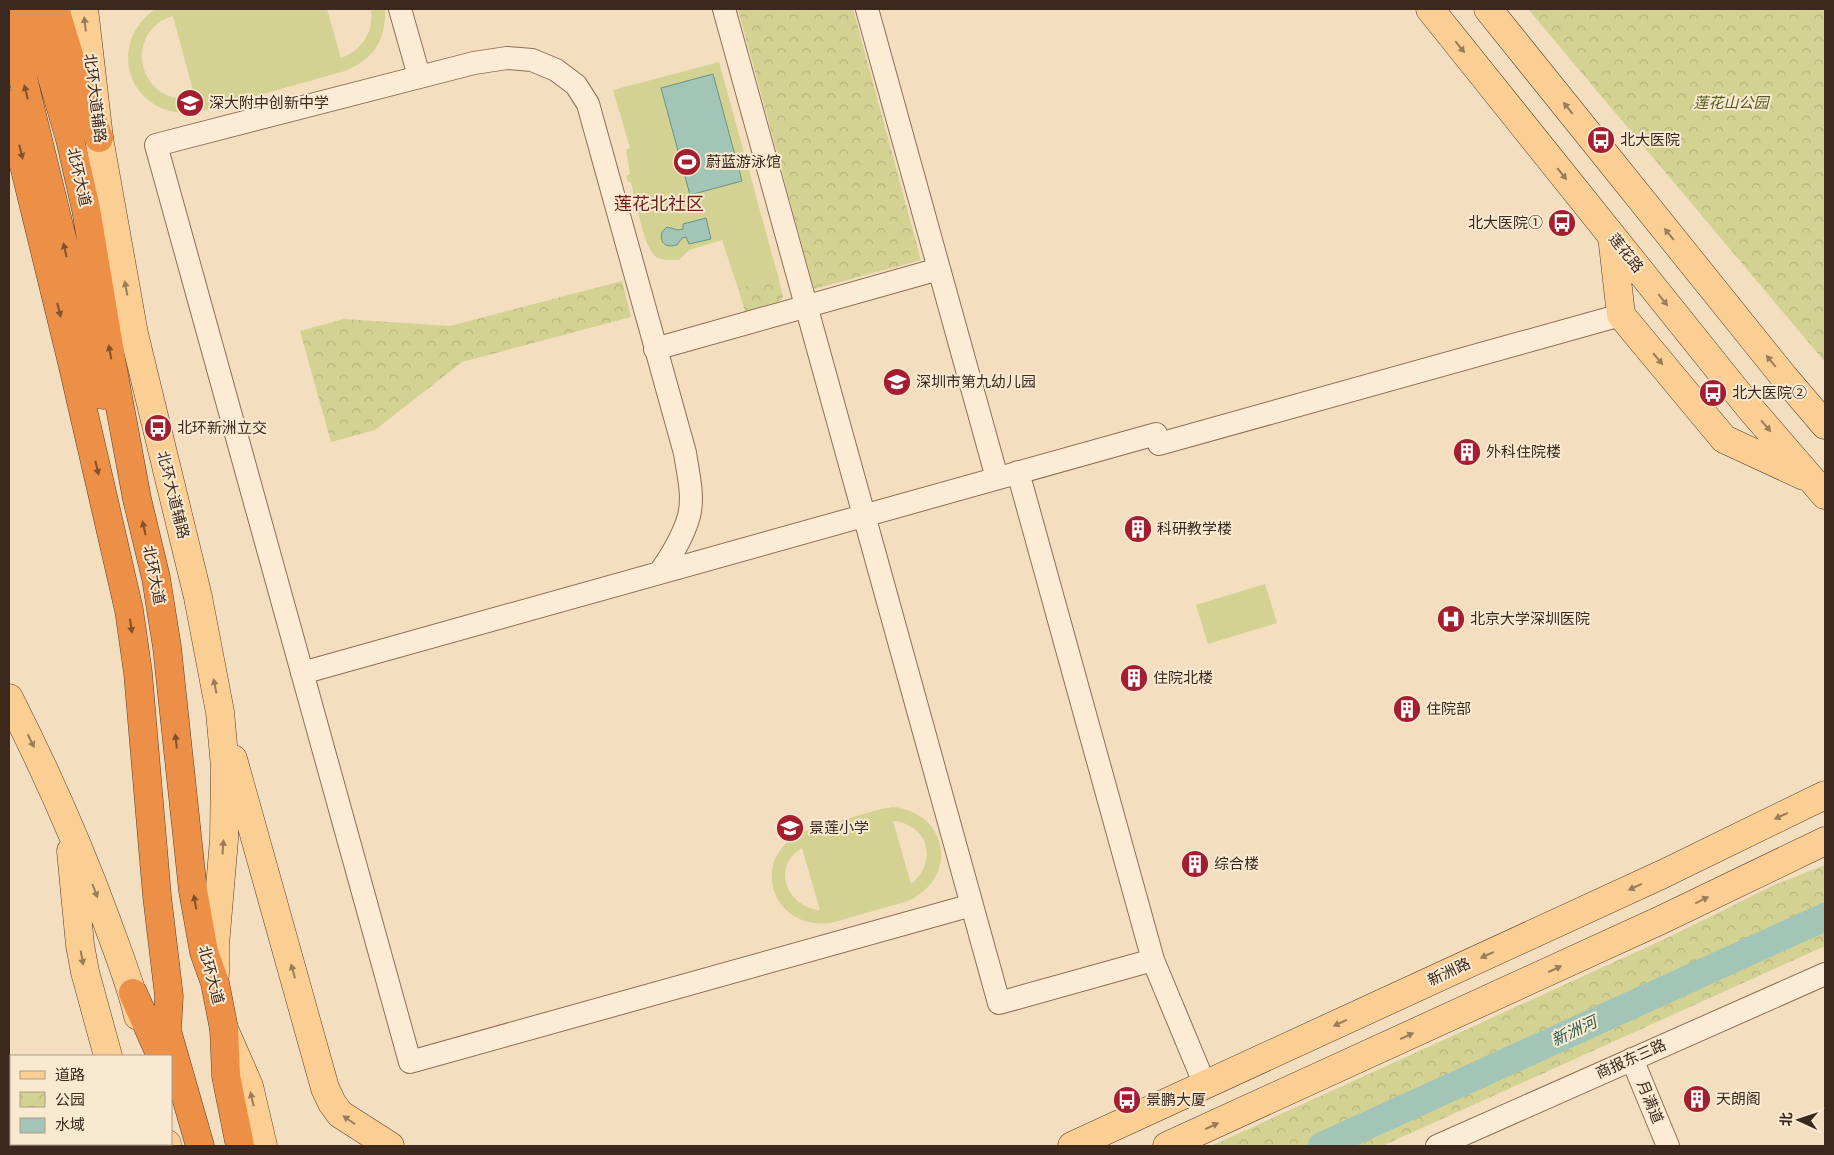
<svg xmlns="http://www.w3.org/2000/svg" width="1834" height="1155" viewBox="0 0 1834 1155" font-family="'Zilla Slab','Noto Sans SC',serif">
  <style>
    .park { fill: url(#park-crowns) }
    .pitch { fill: #d3d293; fill-rule: evenodd }
    .water { fill: #a3c5b7; stroke: #699484 }
    .lines { fill: none; stroke-linecap: round; stroke-linejoin: round }
    .river { stroke: #a3c5b7; stroke-width: 28 }
    .minor-casing { stroke: #8f6d56; stroke-width: 24 }
    .major-casing { stroke: #5c3c2a; stroke-width: 29 }
    .highway-casing { stroke: #5c3c2a; stroke-width: 29 }
    .minor { stroke: #fdecd5; stroke-width: 22 }
    .major { stroke: #fbce93; stroke-width: 28 }
    .highway { stroke: #ed9047; stroke-width: 28 }
    .oneway { fill: #9c7b58 }
    .oneway2 { fill: #83522d }
    .labels { text-anchor: middle; dominant-baseline: central; stroke-width: 4; stroke-linejoin: round; paint-order: stroke }
    .street-label { font-size: 15px; fill: #3c281c; stroke: #f9e9d1 }
    .poi-label { font-size: 15px; fill: #3c281c; stroke: #f9e9d1; text-anchor: start }
    .park-label { font-size: 15px; font-style: italic; fill: #545b20; stroke: #f9e9d1 }
    .water-label { font-size: 16px; font-style: italic; fill: #295e54; stroke: #f9e9d1 }
    .quarter-label { font-size: 18px; fill: #6e1e16; stroke: #f9e9d1 }
  </style>
  <defs>
    <pattern id="park-crowns" width="20" height="18" patternUnits="userSpaceOnUse" patternTransform="scale(1.25)"><rect width="20" height="18" fill="#d3d293"/><path d="M2 6a3 3 0 1 1 6 0M12 15a3 3 0 1 1 6 0" fill="none" stroke="#b6b47e"/></pattern>
  </defs>
  <rect width="100%" height="100%" fill="#f3dec0"/>
  <path class="park" d="M738,9H853L921,260L814,289Z
    M1528,9H1825V362Z
    M778,276L783,297L775,307L746,315L738,288Z
    M622,281L631,317L462,362L375,430L331,442L300,331L344,319L450,326Z
    M1825,865V946L1382,1146H1211L1669,937L1772,886Z"/>
  <path class="pitch" d="M155,9H327L341,58C362,50 374,32 371,9H385C386,40 374,59 345,71L198,112C133,122 102,48 155,9ZM173,16L195,98C137,107 122,31 173,16Z
    M719,62L778,276L738,288L722,240L689,250L679,260C672,260 663,261 656,257C644,248 635,198 631,182H628L626,176L630,174L626,150L630,148L613,90Z
    M1265,584L1277,623L1208,644L1196,605Z
    M893,807C949,813 959,878 908,901L831,923C769,931 748,855 805,831L881,809ZM893,821C929,824 938,863 911,884ZM802,848L820,910H819C786,906 771,866 802,848Z"/>
  <path class="water" d="M713,74L742,181L690,195L661,88Z
    M706,218L711,239L689,244L686,237L682,238L677,245C667,248 659,244 662,232L667,227L678,230L683,229V224Z"/>
  <g class="lines">
    <path class="river" d="M1322,1146L1825,917"/>
    <defs>
      <path id="minor" d="M400,9L419,76
        M724,9L999,1003L1153,960
        M867,9L997,478
        M655,349L939,269
        M1018,472L1153,960L1205,1085
        M660,572C672,555 683,537 689,516C694,496 688,473 685,453L588,104L576,85L556,70L532,60L507,58L474,63L156,145L410,1062L972,905
        M302,673L1156,434L1159,444L1621,315
        M1632,1059L1668,1146
        M1437,1146L1825,974"/>
      <path id="major" d="M84,9L99,138L134,334L198,597L220,712L225,767L224,840L215,945V974
        M1430,9L1749,407L1825,495
        M1488,9L1784,377L1825,425
        M1612,236L1621,315L1724,439L1804,476
        M9,698C46,771 79,845 107,922C118,953 131,984 138,1016
        M233,759L325,1088L332,1103L340,1114L390,1146
        M71,851L80,945L85,972L108,1056
        M224,1029L249,1086L263,1146
        M167,1144V1146
        M110,1146L111,1144
        M1072,1146L1663,874L1825,795
        M1167,1146L1661,920L1825,841"/>
      <path id="highway" d="M32,9L70,139L86,209L111,359L137,499L156,578L167,647L193,891L204,952L215,983L224,1029L226,1076L240,1146
        M55,9L76,78L99,138
        M9,21L90,353L103,395
        M9,104L72,362L129,610L138,673L157,896L169,996L167,1031L200,1146
        M133,993L161,1056"/>
    </defs>
    <use href="#minor" class="minor-casing"/>
    <use href="#major" class="major-casing"/>
    <use href="#highway" class="highway-casing"/>
    <use href="#minor" class="minor"/>
    <use href="#major" class="major"/>
    <use href="#highway" class="highway"/>
  </g>
  <defs><path id="oneway-solid" d="M-6-.8H1V-3.2L6.5 0L1 3.2V.8H-6Z" transform="scale(1.25)"/></defs>
  <g class="oneway">
    <use href="#oneway-solid" transform="translate(85 24) rotate(-97)"/>
    <use href="#oneway-solid" transform="translate(1460 47) rotate(51)"/>
    <use href="#oneway-solid" transform="translate(1568 108) rotate(-129)"/>
    <use href="#oneway-solid" transform="translate(1562 174) rotate(51)"/>
    <use href="#oneway-solid" transform="translate(1669 234) rotate(-129)"/>
    <use href="#oneway-solid" transform="translate(126 288) rotate(-100)"/>
    <use href="#oneway-solid" transform="translate(1663 300) rotate(51)"/>
    <use href="#oneway-solid" transform="translate(1658 359) rotate(50)"/>
    <use href="#oneway-solid" transform="translate(1771 361) rotate(-129)"/>
    <use href="#oneway-solid" transform="translate(1766 426) rotate(49)"/>
    <use href="#oneway-solid" transform="translate(215 686) rotate(-101)"/>
    <use href="#oneway-solid" transform="translate(31 741) rotate(63)"/>
    <use href="#oneway-solid" transform="translate(1781 816) rotate(155)"/>
    <use href="#oneway-solid" transform="translate(223 847) rotate(-86)"/>
    <use href="#oneway-solid" transform="translate(1635 887) rotate(155)"/>
    <use href="#oneway-solid" transform="translate(95 891) rotate(69)"/>
    <use href="#oneway-solid" transform="translate(1702 900) rotate(-26)"/>
    <use href="#oneway-solid" transform="translate(1487 955) rotate(155)"/>
    <use href="#oneway-solid" transform="translate(82 958) rotate(80)"/>
    <use href="#oneway-solid" transform="translate(1555 969) rotate(-25)"/>
    <use href="#oneway-solid" transform="translate(293 971) rotate(-106)"/>
    <use href="#oneway-solid" transform="translate(1340 1023) rotate(155)"/>
    <use href="#oneway-solid" transform="translate(1407 1036) rotate(-25)"/>
    <use href="#oneway-solid" transform="translate(252 1099) rotate(-103)"/>
    <use href="#oneway-solid" transform="translate(349 1120) rotate(-145)"/>
    <use href="#oneway-solid" transform="translate(1212 1126) rotate(-25)"/>
  </g>
  <g class="oneway2">
    <use href="#oneway-solid" transform="translate(26 92) rotate(-104)"/>
    <use href="#oneway-solid" transform="translate(21 152) rotate(76)"/>
    <use href="#oneway-solid" transform="translate(65 250) rotate(-103)"/>
    <use href="#oneway-solid" transform="translate(59 310) rotate(76)"/>
    <use href="#oneway-solid" transform="translate(110 352) rotate(-100)"/>
    <use href="#oneway-solid" transform="translate(97 468) rotate(77)"/>
    <use href="#oneway-solid" transform="translate(144 528) rotate(-103)"/>
    <use href="#oneway-solid" transform="translate(131 626) rotate(82)"/>
    <use href="#oneway-solid" transform="translate(176 741) rotate(-96)"/>
    <use href="#oneway-solid" transform="translate(195 902) rotate(-100)"/>
  </g>
  <defs>
    <symbol id="school-disc" viewBox="-11 -11 22 22"><circle r="9.5" fill="#a51e2f" stroke="#f9e9d1"/><path d="M0-5L7-2L0 1L-7-2ZM-4 1L0 2.5L4 1V4Q0 6-4 4Z" fill="#fff"/></symbol>
    <symbol id="bus-disc" viewBox="-11 -11 22 22"><circle r="9.5" fill="#a51e2f" stroke="#f9e9d1"/><path d="M-5-6H5V4H4V6H2V4H-2V6H-4V4H-5ZM-3.5-4V0h7V-4ZM-3.5 1.2v1.5H-2V1.2ZM2 1.2v1.5H3.5V1.2Z" fill="#fff"/></symbol>
    <symbol id="stadium-disc" viewBox="-11 -11 22 22"><circle r="9.5" fill="#a51e2f" stroke="#f9e9d1"/><path d="M0-5a6.5 5 0 1 0 0 10a6.5 5 0 1 0 0-10ZM-3.5-1.8h7v3.6h-7Z" fill="#fff"/></symbol>
    <symbol id="building-disc" viewBox="-11 -11 22 22"><circle r="9.5" fill="#a51e2f" stroke="#f9e9d1"/><path d="M-4-6H4V6H1V3H-1V6H-4ZM-2.5-4.3h1.7v1.8h-1.7ZM.8-4.3h1.7v1.8H.8ZM-2.5-1h1.7V.8h-1.7ZM.8-1h1.7V.8H.8Z" fill="#fff"/></symbol>
    <symbol id="hospital-disc" viewBox="-11 -11 22 22"><circle r="9.5" fill="#a51e2f" stroke="#f9e9d1"/><path d="M-5-5h3v3.5h4V-5h3V5h-3V1.5h-4V5h-3Z" fill="#fff"/></symbol>
  </defs>
  <g fill-rule="evenodd">
    <use href="#school-disc" x="174" y="87" width="32" height="32"/>
    <use href="#bus-disc" x="1585" y="124" width="32" height="32"/>
    <use href="#stadium-disc" x="671" y="146" width="32" height="32"/>
    <use href="#bus-disc" x="1546" y="207" width="32" height="32"/>
    <use href="#school-disc" x="881" y="366" width="32" height="32"/>
    <use href="#bus-disc" x="1697" y="377" width="32" height="32"/>
    <use href="#bus-disc" x="142" y="412" width="32" height="32"/>
    <use href="#building-disc" x="1451" y="436" width="32" height="32"/>
    <use href="#building-disc" x="1122" y="513" width="32" height="32"/>
    <use href="#hospital-disc" x="1435" y="603" width="32" height="32"/>
    <use href="#building-disc" x="1118" y="662" width="32" height="32"/>
    <use href="#building-disc" x="1391" y="693" width="32" height="32"/>
    <use href="#school-disc" x="774" y="812" width="32" height="32"/>
    <use href="#building-disc" x="1179" y="848" width="32" height="32"/>
    <use href="#building-disc" x="1681" y="1083" width="32" height="32"/>
    <use href="#bus-disc" x="1111" y="1084" width="32" height="32"/>
  </g>
  <g class="labels">
    <g class="street-label">
      <text transform="translate(95 98) rotate(83)">北环大道辅路</text>
      <text transform="translate(79 177) rotate(77)">北环大道</text>
      <text transform="translate(1626 253) rotate(51)">莲花路</text>
      <text transform="translate(173 495) rotate(76)">北环大道辅路</text>
      <text transform="translate(154 575) rotate(79)">北环大道</text>
      <text transform="translate(1449 972) rotate(-25)">新洲路</text>
      <text transform="translate(211 975) rotate(75)">北环大道</text>
      <text transform="translate(1631 1059) rotate(-24)">商报东三路</text>
      <text transform="translate(1650 1102) rotate(68)">月满道</text>
    </g>
    <g class="poi-label">
      <text x="209" y="103">深大附中创新中学</text>
      <text x="1620" y="140">北大医院</text>
      <text x="706" y="162">蔚蓝游泳馆</text>
      <text x="1543" y="223" text-anchor="end">北大医院①</text>
      <text x="916" y="382">深圳市第九幼儿园</text>
      <text x="1732" y="393">北大医院②</text>
      <text x="177" y="428">北环新洲立交</text>
      <text x="1486" y="452">外科住院楼</text>
      <text x="1157" y="529">科研教学楼</text>
      <text x="1470" y="619">北京大学深圳医院</text>
      <text x="1153" y="678">住院北楼</text>
      <text x="1426" y="709">住院部</text>
      <text x="809" y="828">景莲小学</text>
      <text x="1214" y="864">综合楼</text>
      <text x="1716" y="1099">天朗阁</text>
      <text x="1146" y="1100">景鹏大厦</text>
    </g>
    <g class="park-label">
      <text x="1731" y="103">莲花山公园</text>
    </g>
    <g class="water-label">
      <text transform="translate(1574 1031) rotate(-25)">新洲河</text>
    </g>
    <g class="quarter-label">
      <text x="659" y="204">莲花北社区</text>
    </g>
  </g>
  <rect width="1834" height="1155" fill="none" stroke="#3c281c" stroke-width="20"/>
  <rect x="10" y="1055" width="162" height="90" fill="#f9e9d1" stroke="#ad9c89"/>
  <rect x="20" y="1071" width="25" height="8" fill="#fbce93" stroke="#ad9c89"/>
  <text x="55" y="1080" font-size="15" fill="#3c281c">道路</text>
  <rect x="20" y="1092" width="25" height="15" fill="url(#park-crowns)" stroke="#ad9c89"/>
  <text x="55" y="1105" font-size="15" fill="#3c281c">公园</text>
  <rect x="20" y="1118" width="25" height="15" fill="#a3c5b7" stroke="#ad9c89"/>
  <text x="55" y="1130" font-size="15" fill="#3c281c">水域</text>
  <g transform="translate(1799 1120) rotate(273)" stroke="#f9e9d1" stroke-width="4" paint-order="stroke">
  <path d="M0-4L9 19L0 12L-9 19Z" fill="#3c281c"/>
  <text y="-8" font-size="14" font-weight="bold" text-anchor="middle" fill="#3c281c">北</text>
  </g>
</svg>
